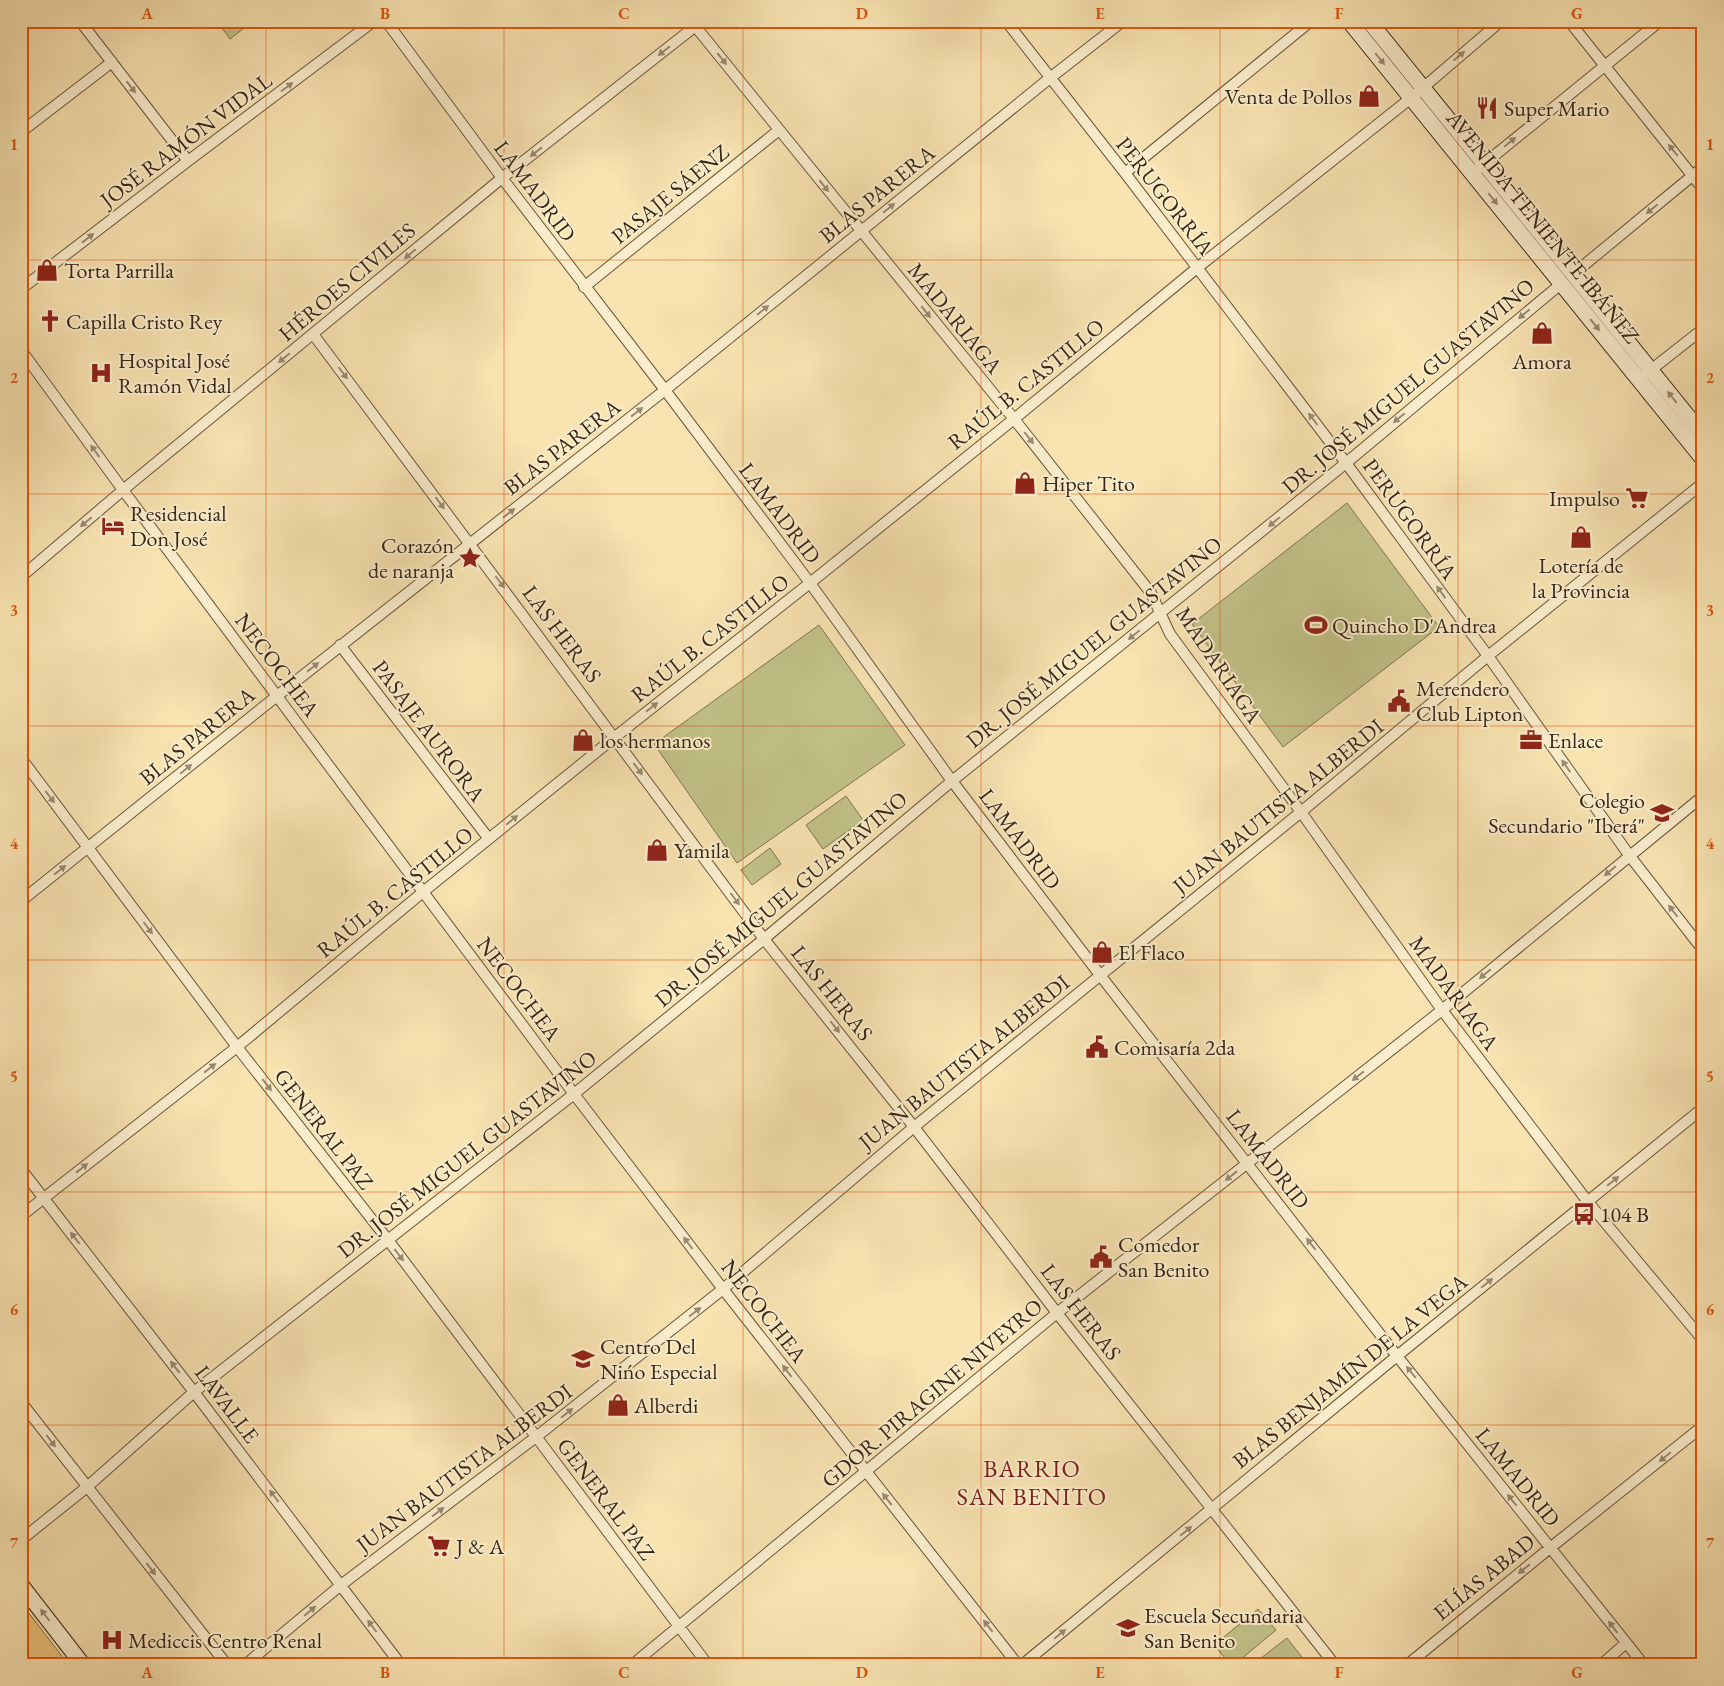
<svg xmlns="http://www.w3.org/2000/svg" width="1724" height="1686" viewBox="0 0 1724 1686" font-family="'EB Garamond',serif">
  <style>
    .green { fill: #c2c389; stroke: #7e744f }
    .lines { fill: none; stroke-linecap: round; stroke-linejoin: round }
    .minor-casing { stroke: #69553c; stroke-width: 12 }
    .secondary-casing { stroke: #392615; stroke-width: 17 }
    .trunk-casing { stroke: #392615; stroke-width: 19 }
    .minor { stroke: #faedcc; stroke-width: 10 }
    .secondary { stroke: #faedcc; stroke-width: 15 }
    .trunk { stroke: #ecc278; stroke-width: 18 }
    .oneway { fill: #9a8a70 }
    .grid { fill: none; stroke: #df560c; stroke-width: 1; stroke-opacity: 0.55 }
    .labels { text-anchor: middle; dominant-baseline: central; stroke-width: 4; stroke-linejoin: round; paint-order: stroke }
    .poi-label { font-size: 22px; fill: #392615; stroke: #faedcc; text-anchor: start }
    .street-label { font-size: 22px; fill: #392615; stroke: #faedcc }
    .neighbourhood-label { font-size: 24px; letter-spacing: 1px; fill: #7a1f14; stroke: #faedcc }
    .neatline { fill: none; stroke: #df560c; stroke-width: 2 }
    .grid-label { font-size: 16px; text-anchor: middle; font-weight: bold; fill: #df560c }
  </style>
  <rect width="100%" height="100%" fill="#f8e3b1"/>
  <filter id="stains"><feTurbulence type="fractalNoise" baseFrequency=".004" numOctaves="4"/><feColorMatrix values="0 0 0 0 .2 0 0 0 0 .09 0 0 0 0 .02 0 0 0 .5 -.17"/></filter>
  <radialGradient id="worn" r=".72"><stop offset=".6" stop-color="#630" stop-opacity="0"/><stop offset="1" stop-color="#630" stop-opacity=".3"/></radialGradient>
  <path class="green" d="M217,21H253L230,39Z
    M1347,503L1439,627L1283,747L1192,624Z
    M819,625L905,745L737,863L654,744Z
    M846,796L863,820L823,849L806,825Z
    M770,848L781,864L752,885L741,870Z
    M1258,1609L1276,1630L1234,1665H1231L1214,1645Z
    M1287,1638L1308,1665H1252Z"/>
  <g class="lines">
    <defs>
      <path id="minor" d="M80,21L188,161
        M386,21L502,178L665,390L810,583L952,781L1100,975L1397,1356L1644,1665
        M691,21L1014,419L1151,593L1170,634L1301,812L1442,1010L1588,1202L1703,1340
        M1006,21L1125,173L1346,463L1488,656L1629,855L1703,950
        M1569,21L1703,189
        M21,132L112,62
        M1479,168L1660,21
        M1125,173L1311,21
        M1572,275L1703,167
        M584,287L779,130
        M21,289L188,161L374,21
        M313,334L764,939L914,1127L1057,1313L1335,1665
        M21,350L123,490L574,1094L723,1289L1018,1665
        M1647,373L1703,329
        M21,577L123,490L502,178L702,21
        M340,645L489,839
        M21,758L237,1047L388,1240L708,1665
        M21,901L277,696L665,390L1050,78L1123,21
        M21,1169L194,1392L401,1665
        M21,1216L237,1047L423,892L615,737L810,583L1014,419L1197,268L1411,98L1501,21
        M21,1402L227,1665
        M21,1540L87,1487L194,1392L574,1094L764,939L952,781L1346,463L1562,283
        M245,1665L341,1585L536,1437L723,1289L914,1127L1301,812L1488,656L1703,483
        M632,1665L1057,1313L1442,1010L1703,796
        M1022,1665L1397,1356L1703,1108
        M1407,1665L1550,1548L1703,1426
        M1601,1665L1626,1643"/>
      <path id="secondary" d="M1349,21L1703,459
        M1369,21L1703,435
        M21,1585L83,1665"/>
      <path id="trunk" d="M21,1618L57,1665
        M21,1645L37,1665"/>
    </defs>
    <use href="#minor" class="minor-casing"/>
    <use href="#secondary" class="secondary-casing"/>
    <use href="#trunk" class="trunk-casing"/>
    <use href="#minor" class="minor"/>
    <use href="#secondary" class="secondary"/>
    <use href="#trunk" class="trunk"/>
  </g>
  <defs><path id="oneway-solid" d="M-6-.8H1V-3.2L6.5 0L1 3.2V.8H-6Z" transform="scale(1.25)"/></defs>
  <g class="oneway">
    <use href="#oneway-solid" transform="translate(664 51) rotate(142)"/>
    <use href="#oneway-solid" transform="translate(1459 56) rotate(-40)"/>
    <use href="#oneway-solid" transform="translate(722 59) rotate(51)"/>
    <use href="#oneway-solid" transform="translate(1380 59) rotate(51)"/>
    <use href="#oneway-solid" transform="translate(131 87) rotate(52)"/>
    <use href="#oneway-solid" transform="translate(287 87) rotate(-37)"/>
    <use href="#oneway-solid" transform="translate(1510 142) rotate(-39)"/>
    <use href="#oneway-solid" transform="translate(1673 150) rotate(-129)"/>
    <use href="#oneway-solid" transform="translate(536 152) rotate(142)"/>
    <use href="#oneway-solid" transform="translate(824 186) rotate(51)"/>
    <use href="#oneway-solid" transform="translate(1493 199) rotate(51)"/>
    <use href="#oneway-solid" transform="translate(889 208) rotate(-39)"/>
    <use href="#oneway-solid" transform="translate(1652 209) rotate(140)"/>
    <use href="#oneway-solid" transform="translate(88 238) rotate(-38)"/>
    <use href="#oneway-solid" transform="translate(410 254) rotate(140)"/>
    <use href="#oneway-solid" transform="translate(763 310) rotate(-39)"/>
    <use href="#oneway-solid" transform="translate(926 312) rotate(51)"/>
    <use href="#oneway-solid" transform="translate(1524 314) rotate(140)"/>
    <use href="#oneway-solid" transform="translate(1595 325) rotate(51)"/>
    <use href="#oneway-solid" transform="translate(284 358) rotate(141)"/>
    <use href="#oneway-solid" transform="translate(343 373) rotate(53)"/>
    <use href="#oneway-solid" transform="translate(1672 397) rotate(-129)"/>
    <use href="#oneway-solid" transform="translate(637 412) rotate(-38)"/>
    <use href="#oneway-solid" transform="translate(1399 418) rotate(140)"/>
    <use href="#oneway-solid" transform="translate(1313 419) rotate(-127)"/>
    <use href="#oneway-solid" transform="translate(1029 438) rotate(52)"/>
    <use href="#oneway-solid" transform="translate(95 451) rotate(-126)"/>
    <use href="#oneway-solid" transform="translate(440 503) rotate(53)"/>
    <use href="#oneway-solid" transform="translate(509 513) rotate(-38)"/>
    <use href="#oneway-solid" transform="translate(86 522) rotate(140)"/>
    <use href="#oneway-solid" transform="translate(1274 522) rotate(141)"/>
    <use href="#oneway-solid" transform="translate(500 582) rotate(53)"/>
    <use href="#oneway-solid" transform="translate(1441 592) rotate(-126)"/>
    <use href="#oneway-solid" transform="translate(1134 635) rotate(141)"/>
    <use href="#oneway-solid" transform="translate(313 667) rotate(-38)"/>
    <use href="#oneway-solid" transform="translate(652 707) rotate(-38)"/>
    <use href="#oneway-solid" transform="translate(1566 766) rotate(-125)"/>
    <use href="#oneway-solid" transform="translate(186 769) rotate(-39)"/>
    <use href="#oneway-solid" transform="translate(638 769) rotate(53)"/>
    <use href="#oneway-solid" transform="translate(50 797) rotate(53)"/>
    <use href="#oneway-solid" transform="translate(512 820) rotate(-39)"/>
    <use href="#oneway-solid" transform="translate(60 870) rotate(-38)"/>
    <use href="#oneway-solid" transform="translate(1610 871) rotate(140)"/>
    <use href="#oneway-solid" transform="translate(735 899) rotate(53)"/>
    <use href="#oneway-solid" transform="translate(1673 911) rotate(-128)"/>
    <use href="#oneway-solid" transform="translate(148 928) rotate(53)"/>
    <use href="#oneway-solid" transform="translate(1485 974) rotate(140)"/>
    <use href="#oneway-solid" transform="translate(835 1027) rotate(51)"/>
    <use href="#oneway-solid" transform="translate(210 1068) rotate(-38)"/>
    <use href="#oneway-solid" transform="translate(1358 1076) rotate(142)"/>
    <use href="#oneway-solid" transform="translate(267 1085) rotate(52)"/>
    <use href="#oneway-solid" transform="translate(82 1168) rotate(-38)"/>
    <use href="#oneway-solid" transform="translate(1231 1176) rotate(142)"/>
    <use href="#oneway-solid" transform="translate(1613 1181) rotate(-39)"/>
    <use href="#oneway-solid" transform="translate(75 1238) rotate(-128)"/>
    <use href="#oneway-solid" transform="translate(688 1243) rotate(-127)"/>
    <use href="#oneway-solid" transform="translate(1311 1244) rotate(-128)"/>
    <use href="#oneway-solid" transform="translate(399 1255) rotate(53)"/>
    <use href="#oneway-solid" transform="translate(1487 1283) rotate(-39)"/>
    <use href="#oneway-solid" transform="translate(695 1312) rotate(-38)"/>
    <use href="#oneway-solid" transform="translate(175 1367) rotate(-128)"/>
    <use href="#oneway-solid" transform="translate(787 1371) rotate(-128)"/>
    <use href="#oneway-solid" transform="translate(1411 1372) rotate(-129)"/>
    <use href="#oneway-solid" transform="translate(567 1413) rotate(-38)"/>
    <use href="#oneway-solid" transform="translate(51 1441) rotate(53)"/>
    <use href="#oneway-solid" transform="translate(1665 1457) rotate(141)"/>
    <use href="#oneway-solid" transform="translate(274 1496) rotate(-127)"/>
    <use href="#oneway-solid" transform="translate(887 1499) rotate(-128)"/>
    <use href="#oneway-solid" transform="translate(1512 1500) rotate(-129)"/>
    <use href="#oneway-solid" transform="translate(438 1512) rotate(-37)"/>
    <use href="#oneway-solid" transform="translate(1186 1531) rotate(-39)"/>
    <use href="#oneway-solid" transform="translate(151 1569) rotate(52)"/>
    <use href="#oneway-solid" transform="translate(1524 1569) rotate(141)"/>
    <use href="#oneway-solid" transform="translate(310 1611) rotate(-40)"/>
    <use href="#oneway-solid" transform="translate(45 1615) rotate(-127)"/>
    <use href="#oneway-solid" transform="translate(372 1626) rotate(-127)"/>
    <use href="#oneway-solid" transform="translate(988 1626) rotate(-128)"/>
    <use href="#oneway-solid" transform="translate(1613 1627) rotate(-128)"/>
    <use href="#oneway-solid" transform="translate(1060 1634) rotate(-39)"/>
  </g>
  <path class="grid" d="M266,21V1665M504,21V1665M743,21V1665M981,21V1665M1220,21V1665M1458,21V1665M21,260H1703M21,494H1703M21,726H1703M21,960H1703M21,1192H1703M21,1425H1703"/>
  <defs>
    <symbol id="shop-bare" viewBox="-9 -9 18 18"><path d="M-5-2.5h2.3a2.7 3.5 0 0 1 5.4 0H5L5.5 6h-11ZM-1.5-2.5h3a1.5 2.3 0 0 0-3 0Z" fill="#8f2418" stroke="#faedcc" stroke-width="2.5" paint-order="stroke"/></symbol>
    <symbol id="restaurant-bare" viewBox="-9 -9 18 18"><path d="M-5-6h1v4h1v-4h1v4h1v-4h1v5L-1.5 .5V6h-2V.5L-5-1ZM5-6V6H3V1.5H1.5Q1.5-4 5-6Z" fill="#8f2418" stroke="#faedcc" stroke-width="2.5" paint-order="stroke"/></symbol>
    <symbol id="church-bare" viewBox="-9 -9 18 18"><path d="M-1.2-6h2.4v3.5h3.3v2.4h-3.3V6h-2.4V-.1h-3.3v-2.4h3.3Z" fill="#8f2418" stroke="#faedcc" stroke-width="2.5" paint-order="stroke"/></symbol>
    <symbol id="hospital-bare" viewBox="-9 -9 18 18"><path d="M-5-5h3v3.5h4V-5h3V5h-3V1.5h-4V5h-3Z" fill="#8f2418" stroke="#faedcc" stroke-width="2.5" paint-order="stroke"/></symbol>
    <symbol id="supermarket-bare" viewBox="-9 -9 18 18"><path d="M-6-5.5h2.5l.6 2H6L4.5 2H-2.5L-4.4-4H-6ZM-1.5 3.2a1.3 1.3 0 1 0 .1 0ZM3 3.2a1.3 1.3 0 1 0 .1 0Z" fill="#8f2418" stroke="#faedcc" stroke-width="2.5" paint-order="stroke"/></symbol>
    <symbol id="hotel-bare" viewBox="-9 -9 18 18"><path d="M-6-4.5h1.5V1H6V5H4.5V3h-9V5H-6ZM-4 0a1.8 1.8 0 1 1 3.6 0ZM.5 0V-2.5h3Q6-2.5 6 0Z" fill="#8f2418" stroke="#faedcc" stroke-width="2.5" paint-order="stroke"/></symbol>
    <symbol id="sight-bare" viewBox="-9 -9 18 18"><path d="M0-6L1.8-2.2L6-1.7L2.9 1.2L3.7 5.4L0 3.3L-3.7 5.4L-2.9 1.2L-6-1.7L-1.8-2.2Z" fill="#8f2418" stroke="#faedcc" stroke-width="2.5" paint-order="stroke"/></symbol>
    <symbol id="stadium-bare" viewBox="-9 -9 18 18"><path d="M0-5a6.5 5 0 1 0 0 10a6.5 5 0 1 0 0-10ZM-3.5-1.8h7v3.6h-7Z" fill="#8f2418" stroke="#faedcc" stroke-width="2.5" paint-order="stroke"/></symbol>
    <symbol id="civic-bare" viewBox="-9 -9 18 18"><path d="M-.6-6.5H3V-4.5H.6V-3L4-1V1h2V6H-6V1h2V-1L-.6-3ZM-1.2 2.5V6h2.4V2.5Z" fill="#8f2418" stroke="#faedcc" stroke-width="2.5" paint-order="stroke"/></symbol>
    <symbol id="office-bare" viewBox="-9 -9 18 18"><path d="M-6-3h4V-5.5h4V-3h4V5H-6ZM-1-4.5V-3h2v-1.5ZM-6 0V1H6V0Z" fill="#8f2418" stroke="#faedcc" stroke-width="2.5" paint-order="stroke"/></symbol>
    <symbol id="school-bare" viewBox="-9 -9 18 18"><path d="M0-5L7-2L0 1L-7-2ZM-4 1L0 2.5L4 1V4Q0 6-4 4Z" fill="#8f2418" stroke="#faedcc" stroke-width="2.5" paint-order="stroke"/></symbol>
    <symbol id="bus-bare" viewBox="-9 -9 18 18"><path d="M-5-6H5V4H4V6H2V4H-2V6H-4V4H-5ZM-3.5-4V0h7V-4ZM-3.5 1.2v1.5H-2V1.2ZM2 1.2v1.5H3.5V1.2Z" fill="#8f2418" stroke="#faedcc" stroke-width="2.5" paint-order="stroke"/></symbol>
  </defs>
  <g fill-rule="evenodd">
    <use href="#shop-bare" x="1353" y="80" width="32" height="32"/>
    <use href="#restaurant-bare" x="1471" y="92" width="32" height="32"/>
    <use href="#shop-bare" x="31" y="254" width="32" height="32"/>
    <use href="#church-bare" x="34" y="305" width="32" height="32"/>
    <use href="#shop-bare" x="1526" y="317" width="32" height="32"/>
    <use href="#hospital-bare" x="85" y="357" width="32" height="32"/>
    <use href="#shop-bare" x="1009" y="467" width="32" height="32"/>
    <use href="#supermarket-bare" x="1621" y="482" width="32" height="32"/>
    <use href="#hotel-bare" x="97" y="510" width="32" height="32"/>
    <use href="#shop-bare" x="1565" y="521" width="32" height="32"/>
    <use href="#sight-bare" x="454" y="542" width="32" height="32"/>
    <use href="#stadium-bare" x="1300" y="609" width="32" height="32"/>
    <use href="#civic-bare" x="1383" y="685" width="32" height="32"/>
    <use href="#shop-bare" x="567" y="724" width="32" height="32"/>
    <use href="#office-bare" x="1515" y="724" width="32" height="32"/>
    <use href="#school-bare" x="1646" y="797" width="32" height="32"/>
    <use href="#shop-bare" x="641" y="834" width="32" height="32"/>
    <use href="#shop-bare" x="1086" y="936" width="32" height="32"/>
    <use href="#civic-bare" x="1081" y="1031" width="32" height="32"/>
    <use href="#bus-bare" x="1568" y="1198" width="32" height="32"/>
    <use href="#civic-bare" x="1085" y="1241" width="32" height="32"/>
    <use href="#school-bare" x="567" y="1343" width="32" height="32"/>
    <use href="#shop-bare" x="602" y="1389" width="32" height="32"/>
    <use href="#supermarket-bare" x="423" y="1530" width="32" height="32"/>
    <use href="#school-bare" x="1112" y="1612" width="32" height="32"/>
    <use href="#hospital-bare" x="96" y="1624" width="32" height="32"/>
  </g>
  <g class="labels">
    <g class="poi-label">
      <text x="1352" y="96" text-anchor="end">Venta de Pollos</text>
      <text x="1504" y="108">Super Mario</text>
      <text x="64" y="270">Torta Parrilla</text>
      <text x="66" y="321">Capilla Cristo Rey</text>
      <text x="118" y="360">Hospital José<tspan x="118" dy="25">Ramón Vidal</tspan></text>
      <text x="1542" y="361" text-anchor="middle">Amora</text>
      <text x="1042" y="483">Hiper Tito</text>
      <text x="1620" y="498" text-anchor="end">Impulso</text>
      <text x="130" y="513">Residencial<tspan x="130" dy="25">Don José</tspan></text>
      <text x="454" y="545" text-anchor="end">Corazón<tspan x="454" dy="25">de naranja</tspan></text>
      <text x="1581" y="565" text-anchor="middle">Lotería de<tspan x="1581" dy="25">la Provincia</tspan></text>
      <text x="1332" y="625">Quincho D'Andrea</text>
      <text x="1416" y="688">Merendero<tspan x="1416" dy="25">Club Lipton</tspan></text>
      <text x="600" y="740">los hermanos</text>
      <text x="1548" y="740">Enlace</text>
      <text x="1645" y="800" text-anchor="end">Colegio<tspan x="1645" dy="25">Secundario "Iberá"</tspan></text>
      <text x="674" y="850">Yamila</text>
      <text x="1118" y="952">El Flaco</text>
      <text x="1114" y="1047">Comisaría 2da</text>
      <text x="1600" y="1214">104 B</text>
      <text x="1118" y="1244">Comedor<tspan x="1118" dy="25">San Benito</tspan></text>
      <text x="600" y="1346">Centro Del<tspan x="600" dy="25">Nińo Especial</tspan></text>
      <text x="634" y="1405">Alberdi</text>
      <text x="456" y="1546">J &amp; A</text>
      <text x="1144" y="1615">Escuela Secundaria<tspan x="1144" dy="25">San Benito</tspan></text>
      <text x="128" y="1640">Mediccis Centro Renal</text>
    </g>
    <g class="street-label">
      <text transform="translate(186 140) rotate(-37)">JOSÉ RAMÓN VIDAL</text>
      <text transform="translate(535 191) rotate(53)">LAMADRID</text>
      <text transform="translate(670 194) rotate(-39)">PASAJE SÁENZ</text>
      <text transform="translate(877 194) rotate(-39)">BLAS PARERA</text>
      <text transform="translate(1165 196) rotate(52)">PERUGORRÍA</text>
      <text transform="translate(1543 227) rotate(51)">AVENIDA TENIENTE IBÁÑEZ</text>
      <text transform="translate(347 282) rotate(-40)">HÉROES CIVILES</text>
      <text transform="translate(955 318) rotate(51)">MADARIAGA</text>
      <text transform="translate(1026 384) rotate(-39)">RAÚL B. CASTILLO</text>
      <text transform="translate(1408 386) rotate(-40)">DR. JOSÉ MIGUEL GUASTAVINO</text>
      <text transform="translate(562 447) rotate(-38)">BLAS PARERA</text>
      <text transform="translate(780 513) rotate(53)">LAMADRID</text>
      <text transform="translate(1410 519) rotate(54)">PERUGORRÍA</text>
      <text transform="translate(562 634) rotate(53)">LAS HERAS</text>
      <text transform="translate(710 638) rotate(-38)">RAÚL B. CASTILLO</text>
      <text transform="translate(1094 642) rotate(-39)">DR. JOSÉ MIGUEL GUASTAVINO</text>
      <text transform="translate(277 665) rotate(53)">NECOCHEA</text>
      <text transform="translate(1219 665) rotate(56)">MADARIAGA</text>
      <text transform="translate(429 731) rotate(53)">PASAJE AURORA</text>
      <text transform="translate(197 736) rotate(-39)">BLAS PARERA</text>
      <text transform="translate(1278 806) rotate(-39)">JUAN BAUTISTA ALBERDI</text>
      <text transform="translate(1020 839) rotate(53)">LAMADRID</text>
      <text transform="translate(395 892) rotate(-39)">RAÚL B. CASTILLO</text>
      <text transform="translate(781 899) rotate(-40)">DR. JOSÉ MIGUEL GUASTAVINO</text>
      <text transform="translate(519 989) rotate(53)">NECOCHEA</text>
      <text transform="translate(832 993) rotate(51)">LAS HERAS</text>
      <text transform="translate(1454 993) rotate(54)">MADARIAGA</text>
      <text transform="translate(964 1062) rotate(-39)">JUAN BAUTISTA ALBERDI</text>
      <text transform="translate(324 1129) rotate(52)">GENERAL PAZ</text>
      <text transform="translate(467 1154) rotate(-38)">DR. JOSÉ MIGUEL GUASTAVINO</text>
      <text transform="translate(1268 1159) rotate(52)">LAMADRID</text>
      <text transform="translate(764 1311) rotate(52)">NECOCHEA</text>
      <text transform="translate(1081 1312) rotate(52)">LAS HERAS</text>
      <text transform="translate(1350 1371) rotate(-39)">BLAS BENJAMÍN DE LA VEGA</text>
      <text transform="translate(932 1393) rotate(-40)">GDOR. PIRAGINE NIVEYRO</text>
      <text transform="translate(227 1404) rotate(53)">LAVALLE</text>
      <text transform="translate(464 1468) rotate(-37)">JUAN BAUTISTA ALBERDI</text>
      <text transform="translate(1518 1477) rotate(51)">LAMADRID</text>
      <text transform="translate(606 1499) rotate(53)">GENERAL PAZ</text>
      <text transform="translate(1484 1577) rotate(-39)">ELÍAS ABAD</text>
    </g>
    <g class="neighbourhood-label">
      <text x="1032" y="1468">BARRIO<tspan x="1032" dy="28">SAN BENITO</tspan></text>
    </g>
  </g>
  <rect width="1724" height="1686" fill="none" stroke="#f8e3b1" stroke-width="55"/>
  <rect x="28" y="28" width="1668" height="1630" class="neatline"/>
  <g class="grid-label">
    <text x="147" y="19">A</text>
    <text x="385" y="19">B</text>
    <text x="624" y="19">C</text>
    <text x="862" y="19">D</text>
    <text x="1100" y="19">E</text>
    <text x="1339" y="19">F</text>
    <text x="1577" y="19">G</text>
    <text x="14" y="150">1</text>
    <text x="1710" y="150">1</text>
    <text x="14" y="383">2</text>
    <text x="1710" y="383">2</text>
    <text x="14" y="616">3</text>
    <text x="1710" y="616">3</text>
    <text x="14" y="849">4</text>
    <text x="1710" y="849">4</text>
    <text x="14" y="1082">5</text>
    <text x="1710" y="1082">5</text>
    <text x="14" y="1315">6</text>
    <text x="1710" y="1315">6</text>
    <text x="14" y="1548">7</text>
    <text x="1710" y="1548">7</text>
    <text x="147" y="1678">A</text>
    <text x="385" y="1678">B</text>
    <text x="624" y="1678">C</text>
    <text x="862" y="1678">D</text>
    <text x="1100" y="1678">E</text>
    <text x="1339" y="1678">F</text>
    <text x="1577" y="1678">G</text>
  </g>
  <rect width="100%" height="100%" filter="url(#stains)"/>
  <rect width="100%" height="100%" fill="url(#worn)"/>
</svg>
